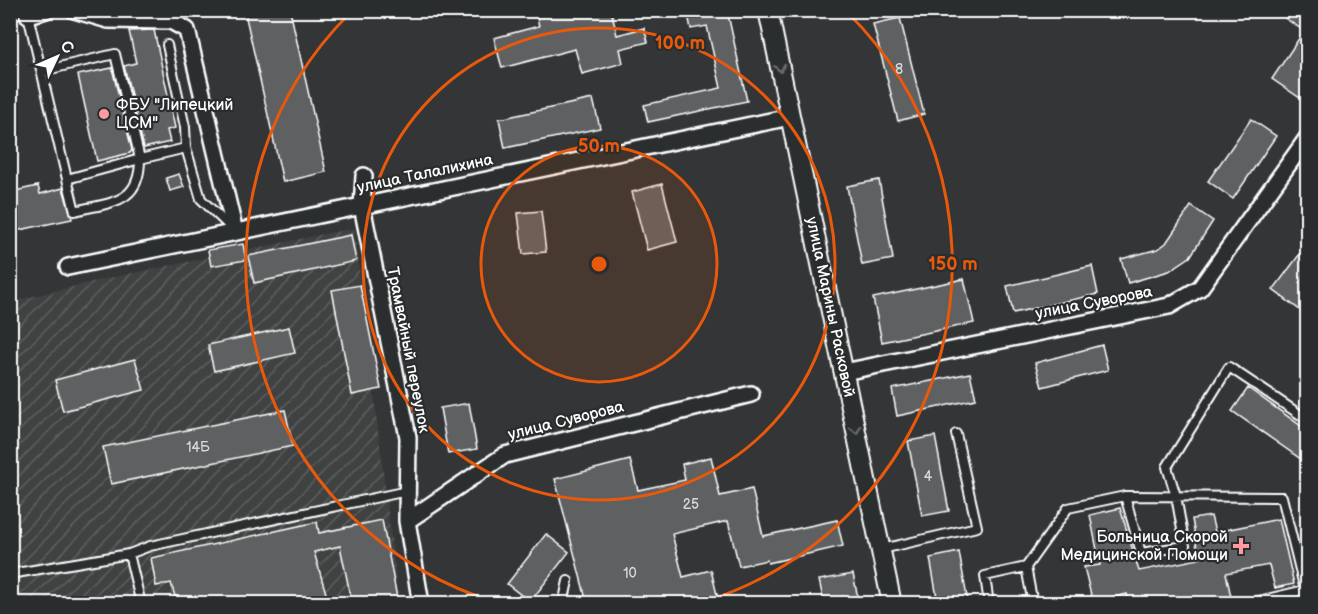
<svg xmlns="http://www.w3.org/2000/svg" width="1318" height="614" viewBox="0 0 1318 614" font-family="'Balsamiq Sans',sans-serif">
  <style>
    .industrial { fill: url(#industrial-furrows) }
    .building { fill: #5f6162; stroke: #fff; stroke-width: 1.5 }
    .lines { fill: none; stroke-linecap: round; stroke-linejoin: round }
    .service-casing { stroke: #fff; stroke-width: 12 }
    .minor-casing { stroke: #fff; stroke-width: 20 }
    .tertiary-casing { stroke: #fff; stroke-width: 22 }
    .service { stroke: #2a2d2e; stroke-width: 8 }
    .minor { stroke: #2a2d2e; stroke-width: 15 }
    .tertiary { stroke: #2a2d2e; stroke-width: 18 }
    .oneway { stroke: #6a6c6d }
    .ring { fill: none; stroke: #e8590c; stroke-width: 3 }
    .poi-dot { fill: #ff9aa2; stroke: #2a2d2e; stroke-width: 2 }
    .labels { text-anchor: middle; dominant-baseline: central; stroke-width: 4.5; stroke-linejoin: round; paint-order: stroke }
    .number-label { font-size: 14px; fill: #d7d8d8 }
    .poi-label { font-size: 16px; fill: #fff; stroke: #2a2d2e; text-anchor: start }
    .street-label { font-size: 16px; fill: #fff; stroke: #2a2d2e }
    .centre { fill: #e8590c; stroke: #2a2d2e; stroke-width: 3 }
    .ring-label { font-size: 18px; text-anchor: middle; font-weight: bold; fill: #e8590c; stroke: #2a2d2e; stroke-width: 4.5; stroke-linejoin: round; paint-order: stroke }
  </style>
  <defs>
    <pattern id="industrial-furrows" width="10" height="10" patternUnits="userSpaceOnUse" patternTransform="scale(1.5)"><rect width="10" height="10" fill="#404243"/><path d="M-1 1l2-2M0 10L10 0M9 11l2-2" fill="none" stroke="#5d5e5f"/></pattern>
  </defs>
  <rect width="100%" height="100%" fill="#333536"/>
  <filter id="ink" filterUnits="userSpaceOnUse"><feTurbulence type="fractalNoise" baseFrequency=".0167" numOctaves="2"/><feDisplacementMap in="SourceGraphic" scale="12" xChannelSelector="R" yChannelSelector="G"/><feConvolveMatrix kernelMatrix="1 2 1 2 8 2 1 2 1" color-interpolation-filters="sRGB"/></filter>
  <g filter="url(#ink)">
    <path class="industrial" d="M354,228L399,603H11L10,302L104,279Z"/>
    <path class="building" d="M257,10H290L326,172L283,182L245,13Z
      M535,10H611L617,35L644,28L648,42L620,49L623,63L582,74L575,49L502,68L494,38L539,26Z
      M687,10H727L747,101L648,122L644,105L721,88L707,26L691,29Z
      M1273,10H1308V87L1300,98L1272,79L1304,31Z
      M900,18L924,114L898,121L873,24Z
      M154,30L175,128L167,130L170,142L144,148L124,66L136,63L129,31Z
      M112,68L132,150L130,153L97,161L78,75Z
      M593,99L600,128L505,148L499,119Z
      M1251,119L1276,136L1233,199L1208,181Z
      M179,174L184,187L170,191L166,178Z
      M879,180L893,259L862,265L847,186Z
      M662,184L677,242L647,250L632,192Z
      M38,186L40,194L63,188L72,219L10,232V192Z
      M1191,206L1213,221L1190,257L1169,271L1128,283L1121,259L1158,249L1166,243Z
      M541,211L546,252L523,254L518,213Z
      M351,235L356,261L254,283L248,256Z
      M1308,243V316L1273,290Z
      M243,244L246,260L211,266L208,250Z
      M1092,266L1098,294L1013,313L1007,286Z
      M964,279L974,323L882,342L873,298Z
      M360,285L381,389L352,395L332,290Z
      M289,327L295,353L214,371L208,345Z
      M1102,345L1108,370L1042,387L1035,363Z
      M135,359L144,390L63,411L55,380Z
      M970,373L976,399L897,416L892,389Z
      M1248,388L1308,431V464L1232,411Z
      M469,403L477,449L448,454L440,408Z
      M285,410L293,446L111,484L103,447Z
      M935,436L949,511L922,516L908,441Z
      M711,457L720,496L752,489L763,536L837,520L843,546L768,563L767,560L739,566L728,521L672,534L683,577L711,570L719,603H587L555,479L630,460L638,490L685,480L682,464Z
      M1120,508L1139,571L1199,559L1192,519L1211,516L1215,532L1279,519L1294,584L1275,588L1269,565L1226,573L1231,597L1199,603H1129L1127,594L1093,603L1084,567L1100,565L1090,515Z
      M382,520L398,603H352L340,546L314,552L327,597L295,603H177L171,583L156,586L151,558L317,522L319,533Z
      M546,534L569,552L530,602L507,584Z
      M959,552L968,603H938L930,558Z
      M853,574L859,603H824L819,580Z"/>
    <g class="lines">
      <defs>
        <path id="service" d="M28,15L67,179L140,159L115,54L42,71
          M167,45L185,127L186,148
          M67,179L75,211C111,202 140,204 140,159L186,148L201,199L232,229
          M1125,496L1141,553L1185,546L1176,496L1167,467L1229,367L1308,420
          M882,549L977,527L956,434
          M129,554L141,604
          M1026,567L1033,604
          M10,574L129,554L150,546L407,491
          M563,604L568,581
          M989,604L985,576L1026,567L1068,508L1125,496L1282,497L1305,590L1246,604"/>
        <path id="minor" d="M27,10L28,15L46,10
          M74,10L108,20L171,21L187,30L235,232
          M364,176L362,206L408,437L407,521L421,604
          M68,267L790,117
          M844,372L1169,306L1200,288L1308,137
          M407,521L505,455L751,394"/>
        <path id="tertiary" d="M768,10L892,604"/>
      </defs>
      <use href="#service" class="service-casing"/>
      <use href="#minor" class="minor-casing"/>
      <use href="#tertiary" class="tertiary-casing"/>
      <use href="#service" class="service"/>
      <use href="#minor" class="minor"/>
      <use href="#tertiary" class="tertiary"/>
    </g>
    <defs><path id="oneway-chevron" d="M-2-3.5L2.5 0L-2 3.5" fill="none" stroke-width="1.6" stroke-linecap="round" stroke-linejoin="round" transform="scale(1.5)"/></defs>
    <g class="oneway">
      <use href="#oneway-chevron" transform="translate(780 68) rotate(78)"/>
      <use href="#oneway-chevron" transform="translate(856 430) rotate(78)"/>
    </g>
  </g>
  <circle cx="599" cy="264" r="118" fill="#e8590c" fill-opacity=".12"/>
  <g class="ring">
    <circle cx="599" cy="264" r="118"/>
    <circle cx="599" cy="264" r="236"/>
    <path d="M498 603A354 354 0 0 1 351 12M847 12A354 354 0 0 1 700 603"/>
  </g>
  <g class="poi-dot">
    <circle cx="104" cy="114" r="6"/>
    <path d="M1238 537h6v6h6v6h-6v6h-6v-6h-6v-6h6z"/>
  </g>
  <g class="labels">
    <g class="number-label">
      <text x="899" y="69">8</text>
      <text x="198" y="447">14Б</text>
      <text x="928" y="476">4</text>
      <text x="691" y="504">25</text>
      <text x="630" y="573">10</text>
    </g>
    <g class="poi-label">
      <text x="116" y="105">ФБУ "Липецкий<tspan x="116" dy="18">ЦСМ"</tspan></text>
      <text x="1228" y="537" text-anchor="end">Больница Скорой<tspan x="1228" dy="18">Медицинской Помощи</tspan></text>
    </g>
    <g class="street-label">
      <text transform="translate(425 174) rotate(-12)">улица Талалихина</text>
      <text transform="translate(1094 303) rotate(-11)">улица Суворова</text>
      <text transform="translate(830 307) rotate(78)">улица Марины Расковой</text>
      <text transform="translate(408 350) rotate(79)">Трамвайный переулок</text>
      <text transform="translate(566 421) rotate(-14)">улица Суворова</text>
    </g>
  </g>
  <circle cx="599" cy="264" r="9" class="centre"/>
  <g class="ring-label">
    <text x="680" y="49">100 m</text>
    <text x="599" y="152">50 m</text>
    <text x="953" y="270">150 m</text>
  </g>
  <rect width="1318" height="614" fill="none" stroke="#2a2d2e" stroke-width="36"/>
  <rect x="18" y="18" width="1282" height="578" fill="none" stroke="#fff" stroke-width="2" filter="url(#ink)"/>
  <g transform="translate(57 57) rotate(46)" stroke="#2a2d2e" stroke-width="4.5" paint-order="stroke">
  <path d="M0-4.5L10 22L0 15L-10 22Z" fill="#ffffff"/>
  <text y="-9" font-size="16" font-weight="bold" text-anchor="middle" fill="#ffffff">С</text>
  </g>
</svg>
